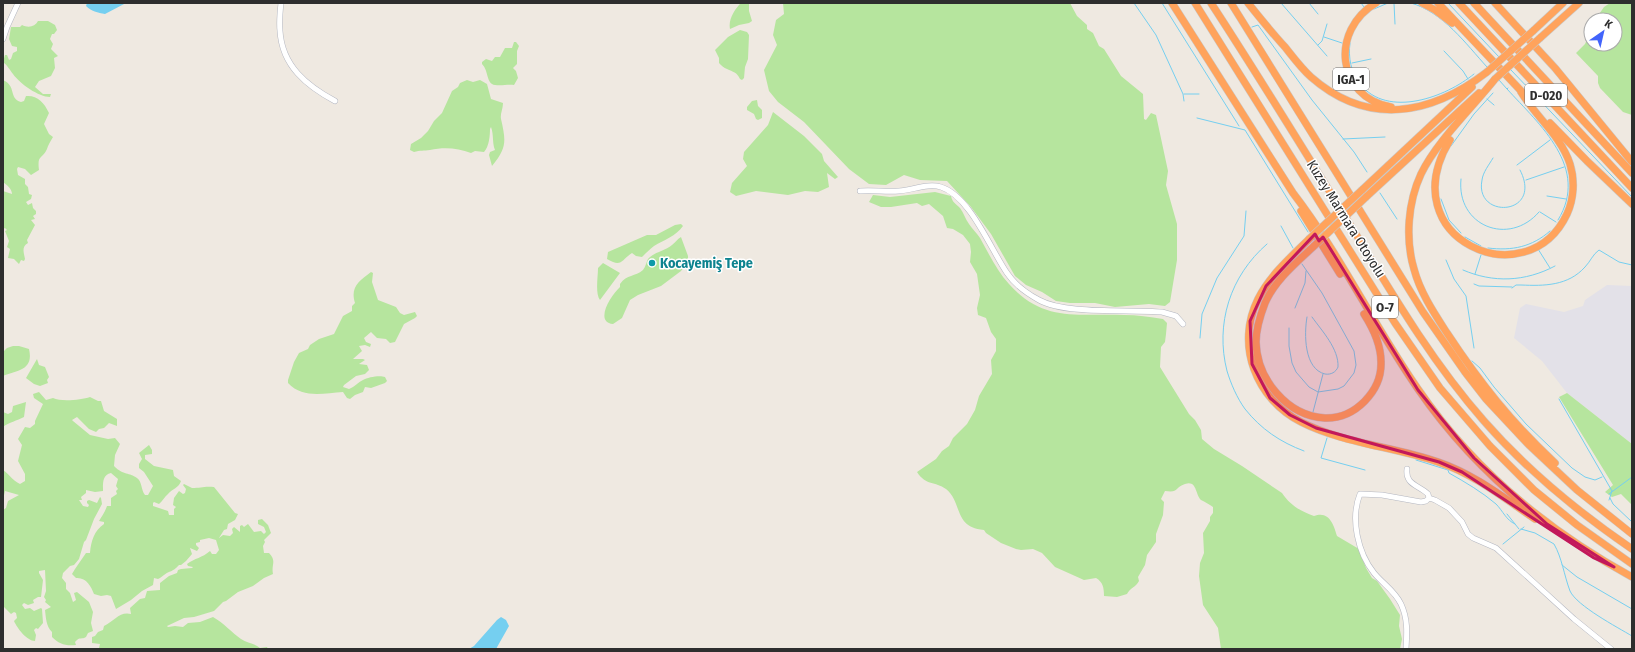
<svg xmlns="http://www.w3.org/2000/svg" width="1635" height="652" viewBox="0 0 1635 652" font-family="'Fira Sans Condensed',sans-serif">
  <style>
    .industrial { fill: #e3e1e8 }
    .green { fill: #b6e59e }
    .water { fill: #75cff0 }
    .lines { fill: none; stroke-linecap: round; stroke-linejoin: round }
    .stream { stroke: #75cff0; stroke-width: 1 }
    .minor-casing { stroke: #b4b7c1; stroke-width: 6 }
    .highway-casing { stroke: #c9c9c9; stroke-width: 8 }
    .minor { stroke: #fff; stroke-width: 5 }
    .highway { stroke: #ffa35c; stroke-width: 7 }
    .highway-bridge-casing { stroke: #c9c9c9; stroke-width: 8; stroke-linecap: butt }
    .highway-bridge { stroke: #ffa35c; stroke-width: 7 }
    .marked { fill: #c2185b; fill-opacity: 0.2; stroke: #c2185b; stroke-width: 3; stroke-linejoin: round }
    .culture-dot { fill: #0f9aa8; stroke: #fff; stroke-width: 1.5 }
    .labels { text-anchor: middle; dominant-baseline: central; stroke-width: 3; stroke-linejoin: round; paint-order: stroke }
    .shield { fill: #fff; stroke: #6d6d6d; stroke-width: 1 }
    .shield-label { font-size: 13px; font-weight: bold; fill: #2e2e2e }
    .street-label { font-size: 14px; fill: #2e2e2e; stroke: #fff }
    .culture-label { font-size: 14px; font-weight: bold; fill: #0d838f; stroke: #fff; text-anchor: start }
  </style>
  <rect width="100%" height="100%" fill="#efe9e1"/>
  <path class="industrial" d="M1607,285L1632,286V444L1567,393L1542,361L1514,338L1520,308L1526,304L1564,312L1583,306L1585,300Z"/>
  <path class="green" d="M741,3H749V11L752,21L749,23L739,25L730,29C728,19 735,9 741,3Z
    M783,3H1070L1077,16L1087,25V29L1093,33L1099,46L1104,49L1121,76L1143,94L1144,119L1146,120L1151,113L1156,115L1168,171L1166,185L1177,224V260L1170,302L1165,306L1149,304L1115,307L1095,303H1070L1056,301L1042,292L1026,285L1015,276L991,234L971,207L947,181L920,180L904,175L886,185L869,184L849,169L804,122L778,102L769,91L764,70L777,45L773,35L776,20L784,14Z
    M1610,3H1632V115L1623,112L1600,88L1598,83V76L1576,53L1585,44L1591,31V44H1615V20H1595L1604,7Z
    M38,21H48L55,25L57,30L54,34H52L50,39L53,44L51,49L58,56L54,58L55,68L51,76L39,81L35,87L43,94H51L50,97C39,97 20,84 13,74C9,69 8,66 3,62L5,55H7L9,60L11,59L13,53L17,51V47L12,46L9,39L11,27H20L22,25C28,28 35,27 38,21Z
    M740,30L747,32L749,35L748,59L745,67L744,78L742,80L740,79C737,72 733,72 727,69C724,68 721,65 719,63V58L715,50L728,37Z
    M514,42H516L519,46L517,51V64L513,68L516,71L518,78L514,85C508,84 502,86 495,85C486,84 489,71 482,64V62L486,59L492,61L495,57H500L505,48H512Z
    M3,80C17,86 8,98 21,102L24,101L26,96C37,95 44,102 49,113L44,124L49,134L53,137C50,142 48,145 47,149C42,160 37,154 39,170L31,175L25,169L18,167L17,169L18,175L25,179V184L28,187L29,194L32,195L31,199L26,202L28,205L32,203L33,208L36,211V214L33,216L35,219L31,220L35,225L27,240L28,243C21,247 24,253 25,259L24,261L21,260L19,264L14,259L8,258L10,249L7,247L9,241L5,231L7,230L5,228L3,229V191L12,194C12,189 7,185 3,182Z
    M467,80L473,82L480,80L487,84L491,99L503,103C503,109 500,114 501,119C506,141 507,148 492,166L489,155L490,152L495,150C492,143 494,135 491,127L490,129C490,136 489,147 484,152L475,151L471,153C458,148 444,147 430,150C424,151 420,150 414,152L410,150L411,144L421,138L428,131L434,121L442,113L452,91L458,87L460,83Z
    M757,100L758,106L762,110V118L758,120L756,119L754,114L747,110V107L752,101Z
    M773,112L804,136L822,154L824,161L838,177L835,179L827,173L829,187L818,192L805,191L788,195L756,191L736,196L730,192L732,183L747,166L743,159L744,152L768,125Z
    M935,192L951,196C952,202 956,204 960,208C964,213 965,219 969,224C972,229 977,233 980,238C989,254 997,271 1009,284C1044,323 1078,313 1124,315C1137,315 1150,317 1163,319L1167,323L1166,334L1165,342L1161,347L1160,367L1189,414L1195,420L1201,430L1202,439L1214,449L1242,466L1282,493C1290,505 1300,511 1314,516C1329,510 1334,525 1337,536L1359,549L1366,568L1372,578L1377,581L1390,599L1400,615L1399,626L1402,639L1400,649H1221L1218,628L1203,605L1199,576L1200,563L1204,553L1203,533L1210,521V517L1213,513V507C1209,504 1205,502 1201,500C1195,494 1197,480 1185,484C1174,488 1179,493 1165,491L1161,499L1164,502L1163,515L1156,534V542L1147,555L1145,565L1138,577L1139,581C1136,587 1130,588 1127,594L1117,597L1104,596C1104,588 1103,582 1096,578L1084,580L1055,567L1042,553L1033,549L1021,550L1016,549L1001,543L986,533L984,530C953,527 963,503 946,489C935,481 926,486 917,472L936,459L942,451L949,446L953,438L967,424L975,410L979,396L992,374L991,360L996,351V339L991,332L986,318L978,315L977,308L980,295L977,274L970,262L971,252L970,244L963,235L953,229L947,228L943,216L929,204L922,206L917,203L891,207H881L869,202L873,195L890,197Z
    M681,224L683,226C676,236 664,240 654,246C650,249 646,253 642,257L636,256L632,253C621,260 622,268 607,259L608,252L647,235H656L675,225Z
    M681,237L688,256V261L681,271L661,286L638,295L630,300L622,318L613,324C594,322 611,295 620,287V284C627,274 635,277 643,270C646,266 646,263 648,259C654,252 665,251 672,245C676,242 677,239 681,237Z
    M603,263L620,273L600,300C595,293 598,277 598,268Z
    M371,272L373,273L372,282L378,300L396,307L400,313L404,315L415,312L417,316L415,318L404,324L395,342L390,343L386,339L377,338L371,332L364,338L366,342L371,344L370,347L365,345L359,346L362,351L353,359H363L365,360L359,364L367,365L369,370L365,374L356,376L344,385L343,387L349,389C355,387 358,382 363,380C368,377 380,375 385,377L387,381L385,383L371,388L365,387L363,392L355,395L350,399L347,398L343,392C324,393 303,399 288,383V380L294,362L299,353L308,349L310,345L319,339L334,334L343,316L352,311V306L355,303C350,287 359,281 371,272Z
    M13,346H19L29,349C34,371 17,370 3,376V352L7,348Z
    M37,359L39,365L45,367L49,377L47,380L48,383L40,386L34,384L26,378Z
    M39,392L46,400L53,398C61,402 81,400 90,397L98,401H101L104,411L117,419V426L109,423L104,428L99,429L96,432L89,429L77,417L72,420L73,421L90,435L108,439L115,438L120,444L115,455L114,466C124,476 129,472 137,478C142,481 141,490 145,495H148L153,486L144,472L139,468V464L142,459L139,453L149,445L152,450V454L145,455V459L154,466L173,470L174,476L181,481C179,488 172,489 168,494C164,497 163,501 159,504L154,502L153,503V506L168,511L169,515H174V509L176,507L173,505L174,498L179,491L183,494L185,493L186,489L183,485L184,484L192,488C201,488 204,486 214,487L235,513L238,514L235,520L228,524L227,529L224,530L219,538L223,535L230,536L233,533L232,529L234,527L240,532V526L242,525L244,527L248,524L254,532L261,531L264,534L266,532L264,527L258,524V520L262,519L268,525L271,533L264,540L265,542L263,546L264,553H269C277,561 271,565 273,574L264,578L253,586L238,592L226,601L223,602L214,611L194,617L184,618L167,626L168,627L175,626L183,627L188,623L200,622L213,617C224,623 231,632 241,639C247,643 254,643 260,648L267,647L268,649H105L104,648H99L100,644L92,643V637L95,636L98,632L103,630L104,626C114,621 120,611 131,614L130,608L140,599L145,598L147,591L160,590V583L169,576L177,573L178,570L181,569L192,568L193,567L188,566L187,564C195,558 202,558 210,551L212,554H216L219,550L216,540L209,538L200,540V542L196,543V545L199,548L197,551L190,548L192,554L186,561L181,565H179C172,573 170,570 164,575C162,576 161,578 158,579L154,578L153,585L142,591L131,600L116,609L111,596L107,595L101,596L94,594C91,586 86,577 76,578L72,574L75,569L86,553H90C91,541 94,531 104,524V522L99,521C102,516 105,512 107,506H111V498L117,494L116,491L118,489L116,486L118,479L111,473C102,475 103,484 103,491L95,492L86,490V493L81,497L82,500H79L83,506L88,507L89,505L87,503V501L89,500L97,503L100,497L101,498L102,504L94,519L86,540L84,542L79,559L74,565L70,566L63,573L62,578L66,583V589L70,593L73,602L76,600L74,593L77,592L89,602L93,612L91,623L93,631L88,633L86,637C82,640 80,636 75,642L76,645C65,646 59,644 52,637V632C46,626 46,618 45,610L51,607L45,602L46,600L44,597L46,591L45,570L39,571V573L43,580L41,597H38L33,600L34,603L28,605L24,603L22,605L25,609L30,608L34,611L41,608L42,609L43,623L38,629L36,628L34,630L36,635L35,641C27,641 17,628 14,621L17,618L16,613L14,612L11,614L4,607L3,604V510L6,508L8,501L19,495L5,491L3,500V470C10,475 11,479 20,484L25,481V474L18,461L22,445L18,439L25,427L30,428L35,424V421L43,404L34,398L33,394Z
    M1567,393L1632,444V505L1621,494L1612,497L1605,492L1613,485L1559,397Z
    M26,402L24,417C17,421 9,422 3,427V412L8,414L12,412L13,406Z"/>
  <path class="water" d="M87,3H126L105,14C98,13 91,11 86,6Z
    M501,617L506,620L509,626L496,649H469L474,646L497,620Z"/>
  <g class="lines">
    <path class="stream" d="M1134,3L1156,35L1183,94L1184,101
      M1162,3L1239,126
      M1281,3L1327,56
      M1309,3L1318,14
      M1361,3L1364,7
      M1394,3L1395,24
      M1411,3C1443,12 1466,44 1487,67
      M1448,3L1499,57
      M1374,9L1388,3
      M1252,27L1258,25L1312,100L1354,152L1367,172
      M1324,37L1342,43
      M1350,43C1348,58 1351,72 1360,84C1388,119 1446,97 1474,74
      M1318,45L1322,41L1327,24
      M1444,51L1463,71L1468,79
      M1352,63L1371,59
      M1511,70L1632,197
      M1499,80L1507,89L1508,88
      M1507,89C1540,125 1590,168 1558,220
      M1184,94H1199
      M1487,99L1494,105
      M1197,118L1245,130L1308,232
      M1343,139L1385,137
      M1451,146L1474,114L1493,93
      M1493,158C1489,165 1483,172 1482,180C1474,220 1544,216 1520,170
      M1517,165L1550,140
      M1461,179C1456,226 1509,247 1539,212
      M1526,180L1564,167
      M1380,193L1397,219
      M1547,196L1566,199
      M1441,199L1449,220L1461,233
      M1540,212L1556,222
      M1281,226L1293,248
      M1465,237L1481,246
      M1267,244C1230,276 1215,324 1227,371C1231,384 1237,398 1245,409C1261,429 1280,442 1304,451
      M1488,248C1512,251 1532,247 1550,231
      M1538,249L1550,268
      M1446,260L1454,279L1466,296L1474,348
      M1463,270C1493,283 1525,282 1555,266
      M1475,274L1481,255
      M1474,284L1479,286L1512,287
      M1512,288L1516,285H1521C1544,286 1568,286 1585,267C1590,262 1593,254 1599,250L1619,262L1632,265
      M1295,308L1305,283L1306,271
      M1307,317C1304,334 1304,369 1325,374C1331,375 1336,372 1338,367C1339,349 1322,331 1312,317
      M1289,328V346L1292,363L1296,372L1309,387L1318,392L1338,389L1344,386L1354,373L1356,365L1354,351L1322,293L1302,264
      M1200,338L1202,314L1217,278L1244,236L1246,211
      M1472,361L1480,368L1494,387L1526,424L1572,468L1585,477L1595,480L1602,477
      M1559,399L1612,491
      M1313,412L1323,374
      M1327,438L1321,458L1365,470
      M1416,460L1448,470L1449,473C1465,482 1482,492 1496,504C1503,511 1506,520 1515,524
      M1609,494L1632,477
      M1610,498L1613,504L1632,522
      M1609,500L1612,491
      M1507,514L1519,529
      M1521,529L1535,533L1554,544C1562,558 1564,575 1570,591C1577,606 1617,627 1632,636
      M1503,544L1524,527
      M1562,565L1577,577L1632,609"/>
    <defs>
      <path id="minor" d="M281,3C280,12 279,22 280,31C282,66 307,86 335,101
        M3,39L7,27L18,3
        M860,191C873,190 886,192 899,191C913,190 928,183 941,187C970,196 991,250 1007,273C1015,285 1026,293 1039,300C1066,315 1129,309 1162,312L1176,316L1183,324
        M1429,498L1435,500L1449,508L1462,522L1468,534L1473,538L1496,548L1574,619L1611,649
        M1406,649C1407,633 1408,619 1401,604C1395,591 1383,584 1374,573C1358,553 1350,519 1360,494L1382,495L1421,502L1426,501L1429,498L1428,494C1419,485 1405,485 1407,469"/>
      <path id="highway" d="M1172,3L1293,193C1340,254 1374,326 1418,389C1473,469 1548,531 1632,577
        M1195,3L1395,323L1440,388L1490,446L1534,490L1577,525L1632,564
        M1211,3C1260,78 1307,155 1354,231C1394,297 1433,363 1484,421C1527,470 1578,512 1632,549
        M1231,3L1423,312L1465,372L1486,399L1529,445L1577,490L1632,534
        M1248,3C1260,18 1272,33 1285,47C1293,57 1301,68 1311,77C1368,127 1431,115 1487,72
        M1376,3C1330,30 1336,97 1391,107
        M1422,3L1435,10L1452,23
        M1438,3L1524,94
        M1459,3L1632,188
        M1474,3L1632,173
        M1495,3L1555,68L1632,162
        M1533,31L1563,3
        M1540,38L1579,3
        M1495,79C1472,108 1437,141 1421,174C1408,202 1405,239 1414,269C1420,292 1434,313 1447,333C1480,383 1511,422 1555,463
        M1550,123L1587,161L1632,204
        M1450,140C1390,239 1527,299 1567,214C1574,199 1575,180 1570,164C1561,136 1536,117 1521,92
        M1362,190L1472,87
        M1366,197L1479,93
        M1301,211L1340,274
        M1309,239C1291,257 1270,275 1258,299C1235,345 1256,399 1301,422C1342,443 1395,447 1438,462C1474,474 1504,498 1535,519
        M1314,246C1296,263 1275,280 1265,303C1260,316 1256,328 1256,342C1257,379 1287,416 1325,418C1355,419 1382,391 1381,362C1381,345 1373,328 1364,314"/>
    </defs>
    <use href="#minor" class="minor-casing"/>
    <use href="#highway" class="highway-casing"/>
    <use href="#minor" class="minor"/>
    <use href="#highway" class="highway"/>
    <defs>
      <path id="highway-bridge" d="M1487,72L1533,31
        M1495,79L1540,38
        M1309,239L1362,190
        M1314,246L1366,197"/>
    </defs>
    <use href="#highway-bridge" class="highway-bridge-casing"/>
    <use href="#highway-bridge" class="highway-bridge"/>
  </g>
  <path class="marked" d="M1315,234L1319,241L1323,237L1418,390L1474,458L1547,524L1614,567L1594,558L1462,472L1439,462L1316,428L1290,415L1270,398L1252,364L1250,321L1266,286Z"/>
  <circle class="culture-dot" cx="652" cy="263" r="4"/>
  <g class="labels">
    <g class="shield">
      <rect x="1333" y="68" width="36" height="22" rx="3"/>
      <rect x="1525" y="84" width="42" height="22" rx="3"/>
      <rect x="1372" y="296" width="26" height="22" rx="3"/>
    </g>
    <g class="shield-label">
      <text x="1351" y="79">IGA-1</text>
      <text x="1546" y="95">D-020</text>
      <text x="1385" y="307">O-7</text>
    </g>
    <g class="street-label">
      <text transform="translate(1346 219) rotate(58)">Kuzey Marmara Otoyolu</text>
    </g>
    <g class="culture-label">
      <text x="660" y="263">Kocayemiş Tepe</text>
    </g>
  </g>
  <rect width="1635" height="652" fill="none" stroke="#2e2e2e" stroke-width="8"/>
  <g transform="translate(1603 32) rotate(34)"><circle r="19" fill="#ffffff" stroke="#ababab"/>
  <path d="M0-3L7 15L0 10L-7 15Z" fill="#4264fb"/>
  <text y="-6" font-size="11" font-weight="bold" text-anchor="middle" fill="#2e2e2e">K</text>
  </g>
</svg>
